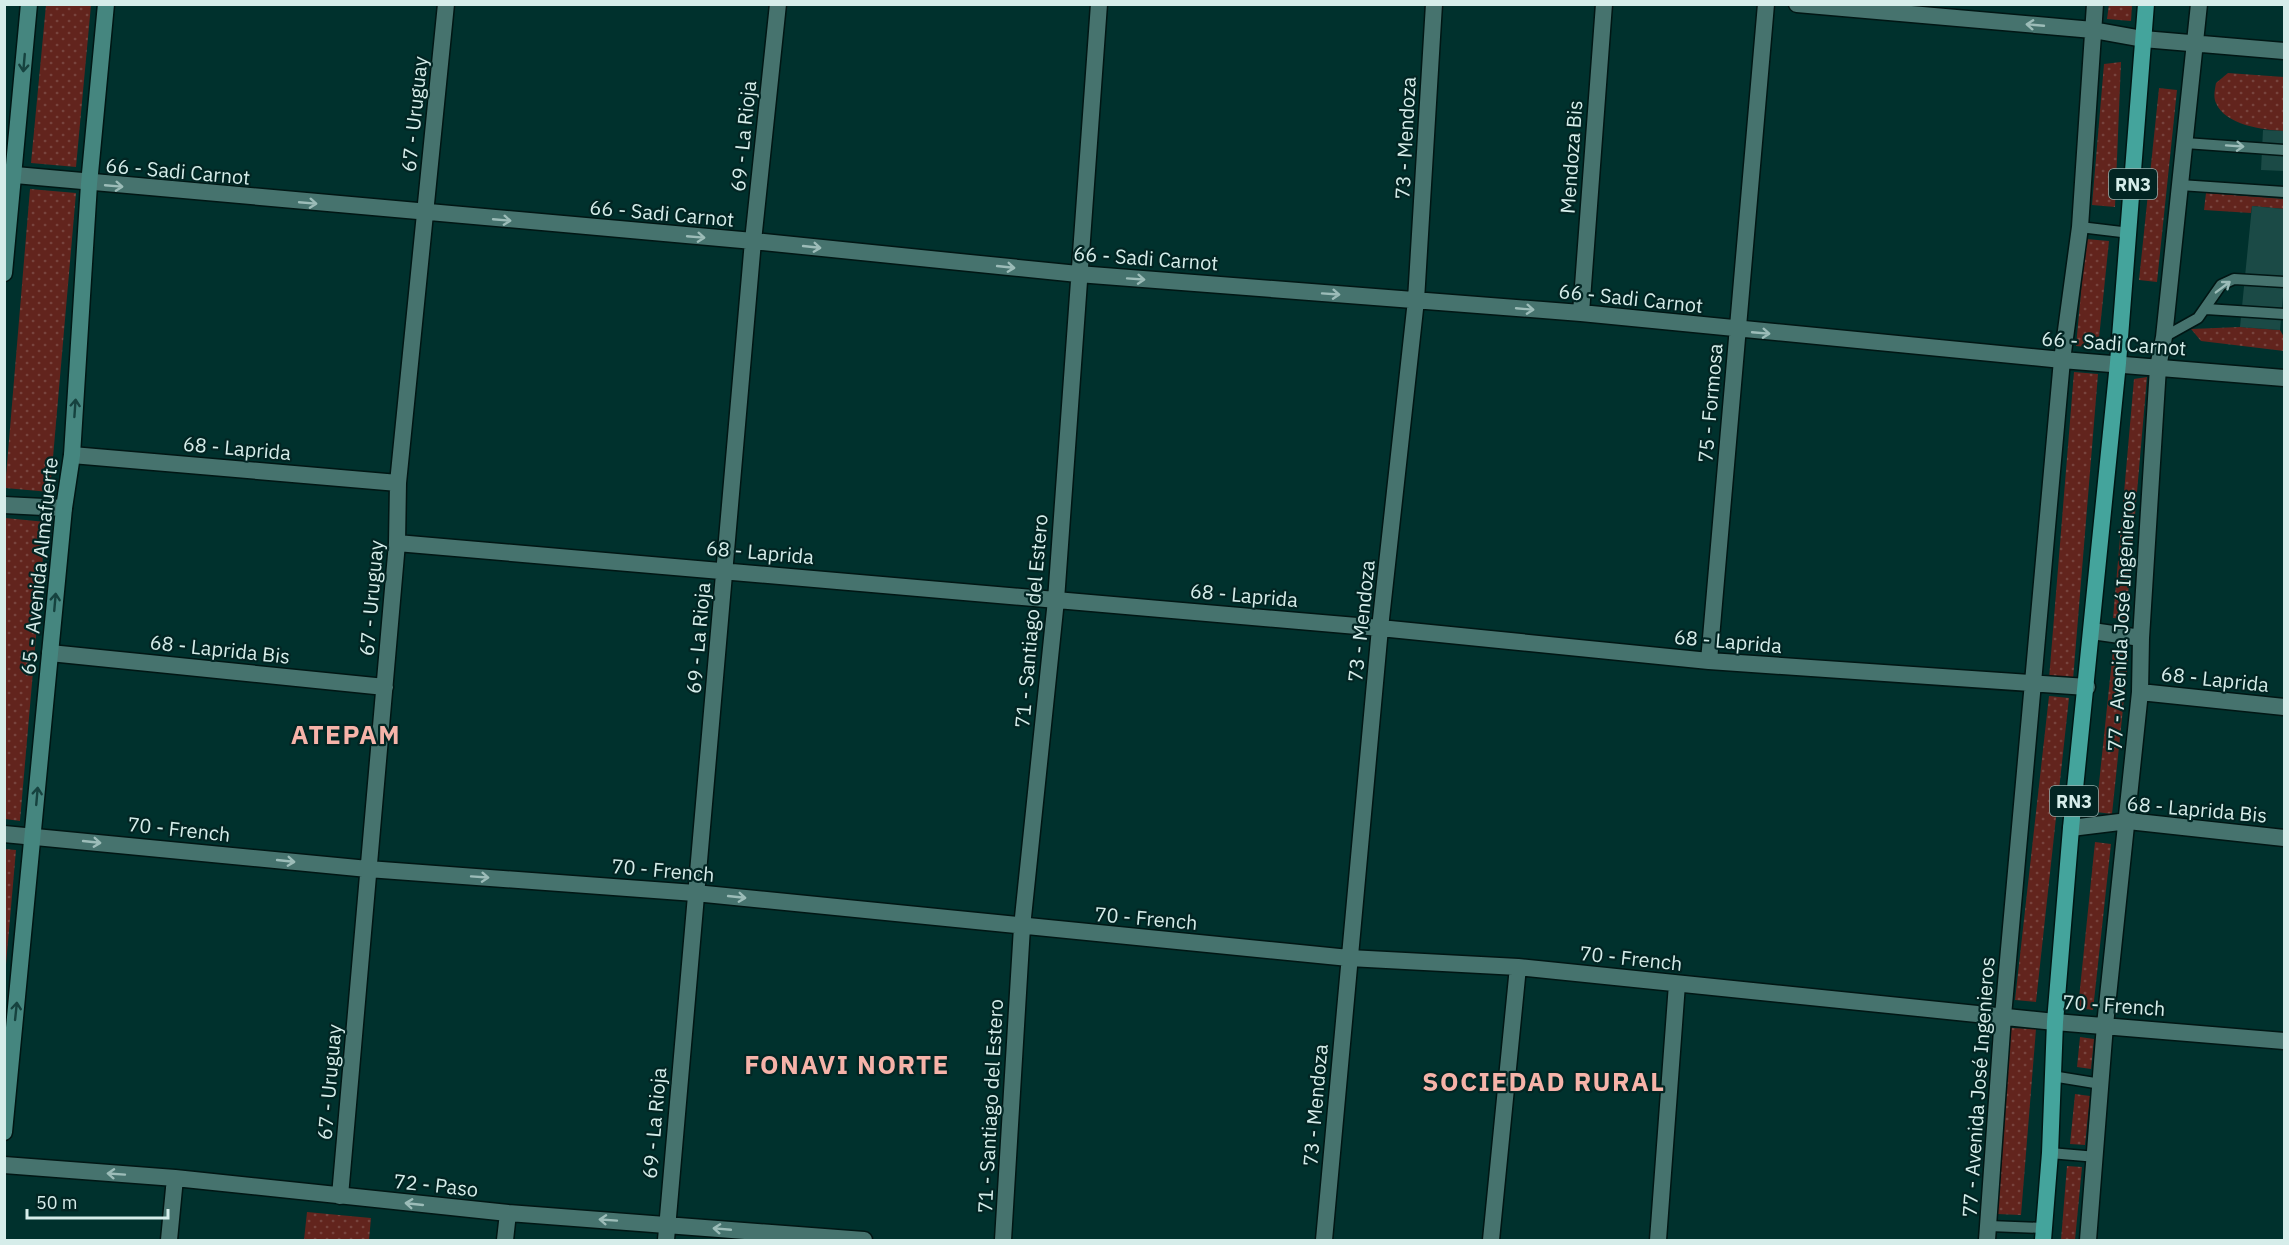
<svg xmlns="http://www.w3.org/2000/svg" width="2289" height="1245" viewBox="0 0 2289 1245" font-family="'IBM Plex Sans',sans-serif">
  <style>
    .grass { fill: url(#grass-dots) }
    .building { fill: #1b4a46 }
    .lines { fill: none; stroke-linecap: round; stroke-linejoin: round }
    .service-casing { stroke: #011614; stroke-width: 13 }
    .minor-casing { stroke: #011614; stroke-width: 19 }
    .secondary-casing { stroke: #011614; stroke-width: 19 }
    .trunk-casing { stroke: #011614; stroke-width: 19 }
    .service { stroke: #46736e; stroke-width: 10 }
    .minor { stroke: #46736e; stroke-width: 16 }
    .secondary { stroke: #45867f; stroke-width: 16 }
    .trunk { stroke: #44a49c; stroke-width: 16 }
    .oneway { stroke: #9cbcb8 }
    .oneway2 { stroke: #16423f }
    .labels { text-anchor: middle; dominant-baseline: central; stroke-width: 4.5; stroke-linejoin: round; paint-order: stroke }
    .shield { fill: #022523; stroke: #96b1ae; stroke-width: 1.5 }
    .shield-label { font-size: 18px; font-weight: bold; fill: #d6edea }
    .street-label { font-size: 20px; fill: #d6edea; stroke: #022523 }
    .district-label { font-size: 26px; font-weight: bold; letter-spacing: 1.5px; fill: #f6b3a9; stroke: #022523 }
  </style>
  <defs>
    <pattern id="grass-dots" width="8" height="8" patternUnits="userSpaceOnUse" patternTransform="scale(1.5)"><rect width="8" height="8" fill="#62241d"/><path d="M2 2h.1M6 6h.1" fill="none" stroke="#78443e" stroke-width="1.8" stroke-linecap="round"/></pattern>
  </defs>
  <rect width="100%" height="100%" fill="#00312d"/>
  <path class="grass" d="M2109,4L2132,5L2131,21L2107,19Z
    M46,5H91L76,167L31,163Z
    M2121,62L2115,207L2092,205L2104,64Z
    M2228,73L2284,77V131C2263,130 2225,125 2216,103C2213,97 2215,89 2216,83Z
    M2159,88L2177,90L2157,282L2139,280Z
    M30,189L76,193L50,492L5,488Z
    M2206,193L2284,199V209L2252,206L2251,213L2204,210Z
    M2086,239L2109,241L2098,348L2076,346Z
    M2240,327L2280,330L2284,337V351L2201,341L2191,329Z
    M2074,372L2098,374L2073,680L2049,679Z
    M2147,377L2126,619L2113,618L2134,379Z
    M5,518L46,522L20,821L5,819Z
    M2113,650L2129,651L2112,814L2096,812Z
    M2049,696L2069,698L2036,1002L2015,1000Z
    M2095,842L2111,844L2093,1010L2078,1008Z
    M5,849L16,850L5,976L4,849Z
    M2011,1028L2036,1029L2021,1215L1997,1214Z
    M2080,1037L2094,1039L2091,1069L2077,1067Z
    M2075,1094L2090,1096L2085,1145L2070,1144Z
    M2067,1166L2082,1167L2075,1240H2061Z
    M307,1212L371,1218L369,1240H304Z"/>
  <path class="building" d="M2263,130L2284,131V171L2261,170Z
    M2252,206L2284,209V285L2280,330L2240,327Z"/>
  <g class="lines">
    <defs>
      <path id="service" d="M2185,143L2284,150
        M2180,185L2284,192
        M2080,227L2130,233
        M2206,309L2284,314
        M2164,337L2198,318L2221,285L2234,279L2284,282
        M2052,1076L2101,1084
        M2050,1153L2097,1157
        M1989,1226L2044,1228"/>
      <path id="minor" d="M1797,4L2093,30L2143,39L2284,51
        M4,174L753,241L1078,274L1581,313L2062,360L2284,378
        M1581,313L1604,4
        M72,455L398,483
        M4,505L64,508
        M397,543L1380,628L1709,661L2087,687
        M2092,631L2141,638
        M50,653L385,687
        M1709,661L1766,4
        M2140,692L2284,707
        M2071,828L2128,821L2284,838
        M4,834L368,869L695,893L1349,958L1518,967L2055,1022L2284,1041
        M4,1165L175,1178L508,1213L864,1240
        M340,1196L397,543L398,483L446,4
        M169,1240L175,1178
        M505,1240L508,1213
        M666,1240L753,241L778,4
        M1003,1240L1022,927L1056,600L1099,4
        M1324,1240L1380,628L1416,300L1434,4
        M1491,1240L1518,967
        M1658,1240L1677,984
        M1987,1240L2003,1016L2062,360L2080,227L2095,4
        M2088,1240L2105,1025L2140,692L2141,638L2158,367L2164,337L2199,4"/>
      <path id="secondary" d="M4,273L29,4
        M4,1132L64,508L72,455L89,184L106,4"/>
      <path id="trunk" d="M2043,1240L2050,1153L2055,1022L2071,828L2118,363L2146,4"/>
    </defs>
    <use href="#service" class="service-casing"/>
    <use href="#minor" class="minor-casing"/>
    <use href="#secondary" class="secondary-casing"/>
    <use href="#trunk" class="trunk-casing"/>
    <use href="#service" class="service"/>
    <use href="#minor" class="minor"/>
    <use href="#secondary" class="secondary"/>
    <use href="#trunk" class="trunk"/>
  </g>
  <defs><path id="oneway-shaft" d="M-6 0H5M1.5-3L5.5 0L1.5 3" fill="none" stroke-width="1.6" stroke-linecap="round" stroke-linejoin="round" transform="scale(1.5)"/></defs>
  <g class="oneway">
    <use href="#oneway-shaft" transform="translate(2035 25) rotate(-175)"/>
    <use href="#oneway-shaft" transform="translate(2235 146) rotate(4)"/>
    <use href="#oneway-shaft" transform="translate(114 186) rotate(5)"/>
    <use href="#oneway-shaft" transform="translate(308 203) rotate(5)"/>
    <use href="#oneway-shaft" transform="translate(502 220) rotate(5)"/>
    <use href="#oneway-shaft" transform="translate(696 237) rotate(5)"/>
    <use href="#oneway-shaft" transform="translate(812 247) rotate(6)"/>
    <use href="#oneway-shaft" transform="translate(1006 267) rotate(6)"/>
    <use href="#oneway-shaft" transform="translate(1136 279) rotate(4)"/>
    <use href="#oneway-shaft" transform="translate(2223 287) rotate(-37)"/>
    <use href="#oneway-shaft" transform="translate(1331 294) rotate(4)"/>
    <use href="#oneway-shaft" transform="translate(1525 309) rotate(5)"/>
    <use href="#oneway-shaft" transform="translate(1761 333) rotate(5)"/>
    <use href="#oneway-shaft" transform="translate(92 842) rotate(6)"/>
    <use href="#oneway-shaft" transform="translate(286 861) rotate(6)"/>
    <use href="#oneway-shaft" transform="translate(480 877) rotate(4)"/>
    <use href="#oneway-shaft" transform="translate(737 897) rotate(6)"/>
    <use href="#oneway-shaft" transform="translate(116 1174) rotate(-176)"/>
    <use href="#oneway-shaft" transform="translate(414 1204) rotate(-174)"/>
    <use href="#oneway-shaft" transform="translate(608 1220) rotate(-176)"/>
    <use href="#oneway-shaft" transform="translate(722 1229) rotate(-175)"/>
  </g>
  <g class="oneway2">
    <use href="#oneway-shaft" transform="translate(24 63) rotate(95)"/>
    <use href="#oneway-shaft" transform="translate(75 408) rotate(-86)"/>
    <use href="#oneway-shaft" transform="translate(55 602) rotate(-85)"/>
    <use href="#oneway-shaft" transform="translate(37 796) rotate(-85)"/>
    <use href="#oneway-shaft" transform="translate(16 1011) rotate(-84)"/>
  </g>
  <g class="labels">
    <g class="shield">
      <rect x="2109" y="169" width="48" height="30" rx="4.5"/>
      <rect x="2050" y="786" width="48" height="30" rx="4.5"/>
    </g>
    <g class="shield-label">
      <text x="2133" y="184">RN3</text>
      <text x="2074" y="801">RN3</text>
    </g>
    <g class="street-label">
      <text transform="translate(414 114) rotate(-84)">67 - Uruguay</text>
      <text transform="translate(743 136) rotate(-84)">69 - La Rioja</text>
      <text transform="translate(1405 138) rotate(-87)">73 - Mendoza</text>
      <text transform="translate(1571 157) rotate(-86)">Mendoza Bis</text>
      <text transform="translate(178 171) rotate(5)">66 - Sadi Carnot</text>
      <text transform="translate(662 213) rotate(5)">66 - Sadi Carnot</text>
      <text transform="translate(1146 258) rotate(4)">66 - Sadi Carnot</text>
      <text transform="translate(1631 298) rotate(6)">66 - Sadi Carnot</text>
      <text transform="translate(2114 343) rotate(4)">66 - Sadi Carnot</text>
      <text transform="translate(1710 403) rotate(-85)">75 - Formosa</text>
      <text transform="translate(237 448) rotate(5)">68 - Laprida</text>
      <text transform="translate(760 552) rotate(5)">68 - Laprida</text>
      <text transform="translate(39 566) rotate(-84)">65 - Avenida Almafuerte</text>
      <text transform="translate(1244 595) rotate(5)">68 - Laprida</text>
      <text transform="translate(371 598) rotate(-85)">67 - Uruguay</text>
      <text transform="translate(1031 621) rotate(-85)">71 - Santiago del Estero</text>
      <text transform="translate(1361 621) rotate(-84)">73 - Mendoza</text>
      <text transform="translate(2121 621) rotate(-87)">77 - Avenida José Ingenieros</text>
      <text transform="translate(698 638) rotate(-85)">69 - La Rioja</text>
      <text transform="translate(1728 641) rotate(5)">68 - Laprida</text>
      <text transform="translate(220 649) rotate(6)">68 - Laprida Bis</text>
      <text transform="translate(2215 679) rotate(6)">68 - Laprida</text>
      <text transform="translate(2197 809) rotate(5)">68 - Laprida Bis</text>
      <text transform="translate(179 829) rotate(6)">70 - French</text>
      <text transform="translate(663 870) rotate(5)">70 - French</text>
      <text transform="translate(1146 918) rotate(5)">70 - French</text>
      <text transform="translate(1631 958) rotate(6)">70 - French</text>
      <text transform="translate(2114 1005) rotate(4)">70 - French</text>
      <text transform="translate(329 1082) rotate(-85)">67 - Uruguay</text>
      <text transform="translate(1978 1087) rotate(-86)">77 - Avenida José Ingenieros</text>
      <text transform="translate(1315 1105) rotate(-85)">73 - Mendoza</text>
      <text transform="translate(990 1106) rotate(-87)">71 - Santiago del Estero</text>
      <text transform="translate(654 1123) rotate(-85)">69 - La Rioja</text>
      <text transform="translate(436 1185) rotate(6)">72 - Paso</text>
    </g>
    <g class="district-label">
      <text x="346" y="734">ATEPAM</text>
      <text x="847" y="1064">FONAVI NORTE</text>
      <text x="1544" y="1081">SOCIEDAD RURAL</text>
    </g>
  </g>
  <rect width="2289" height="1245" fill="none" stroke="#d6edea" stroke-width="12"/>
  <path d="M27 1209v9h141v-9" fill="none" stroke="#d6edea" stroke-width="3"/>
  <text x="36" y="1209" font-size="18" fill="#d6edea" stroke="#022523" stroke-width="4.5" paint-order="stroke">50 m</text>
</svg>
